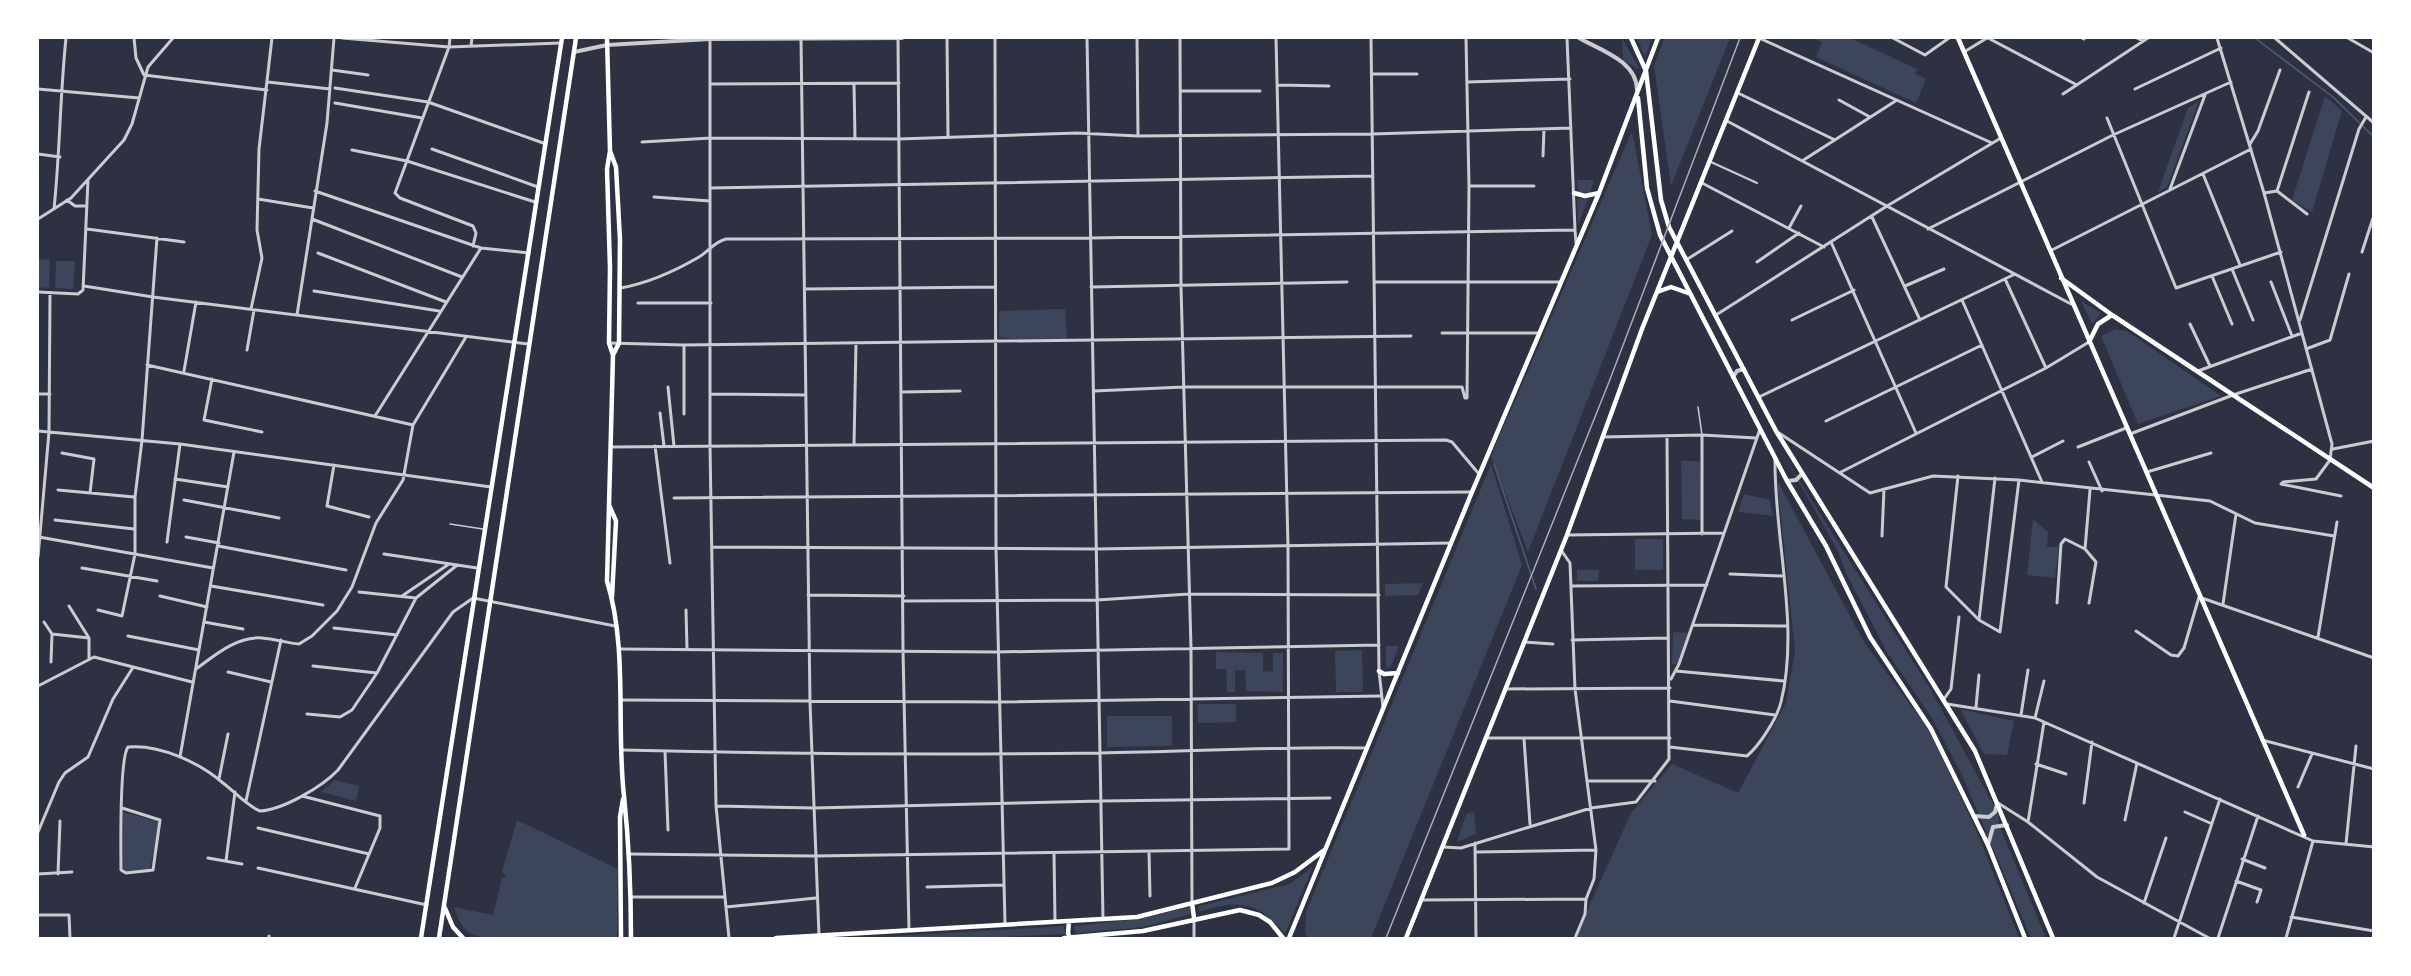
<svg xmlns="http://www.w3.org/2000/svg" width="2411" height="976" viewBox="0 0 2411 976" font-family="Inter,sans-serif">
  <style>
    .green { fill: #3c4559 }
    .lines { fill: none; stroke-linecap: round; stroke-linejoin: round }
    .stream { stroke: #4f5d75; stroke-width: 1.5 }
    .service { stroke: #caccd0; stroke-width: 1.5 }
    .pedestrian { stroke: #caccd0; stroke-width: 2 }
    .minor { stroke: #caccd0; stroke-width: 3 }
    .tertiary { stroke: #caccd0; stroke-width: 4 }
    .secondary { stroke: #fff; stroke-width: 4.5 }
    .primary { stroke: #fff; stroke-width: 4.5 }
    .rail { stroke: #abadb3; stroke-width: 1.5 }
  </style>
  <rect width="100%" height="100%" fill="#2d3142"/>
  <path class="green" d="M1622,38L1639,68L1638,69L1623,60Z
    M1637,38H1652L1645,57Z
    M1664,38H1730L1671,186L1654,66Z
    M1812,38H1850L1917,69L1915,74L1926,79L1916,103L1816,57L1822,42Z
    M2325,96L2342,111L2312,212L2292,200Z
    M2199,101L2167,187L2158,192L2188,108Z
    M1632,131L1652,235L1528,552L1491,456Z
    M1577,180H1594L1590,193L1578,192Z
    M1577,199H1588L1578,225Z
    M38,259L50,260L49,288L38,287Z
    M56,261H75L73,289L55,288Z
    M2081,301L2101,313L2092,324Z
    M1065,309L1067,339L1018,340L999,337V311Z
    M2115,329L2127,331L2221,396L2138,424L2101,336Z
    M1782,453L1929,687L1998,813L1999,825L2046,938H2031L1962,775L1932,718L1888,654L1848,577L1837,549Z
    M1681,461H1700L1702,520L1682,519Z
    M1491,464L1522,565L1371,938H1308L1305,933L1306,912Z
    M1777,480L1864,642L1929,730L1977,832L2019,938H1575L1631,813L1672,764L1738,793L1786,703L1795,651Z
    M1744,494L1770,500L1773,516L1738,512Z
    M2033,519L2048,532L2047,547H2059L2055,578L2027,575Z
    M1635,539H1663V570H1635Z
    M1577,570H1599L1598,581H1577Z
    M1423,583L1418,595L1385,596V584Z
    M1673,632L1689,633L1679,664H1672Z
    M1386,646H1399L1390,668L1386,667Z
    M1362,650L1363,692H1336L1335,651Z
    M1216,652L1263,653V671L1273,672V653H1283V692L1246,691L1245,670H1235V692H1227L1226,669H1216Z
    M1197,704H1236V722L1198,723Z
    M1960,709L2014,721L2007,755L1984,754Z
    M1107,716H1172V746L1107,747Z
    M335,780L359,786L356,801L321,792Z
    M122,812L161,822L149,873H124C121,853 125,833 122,812Z
    M1474,812L1476,834L1457,842L1466,814Z
    M517,820L618,869L617,937L485,938C465,935 460,925 454,907L493,915L502,878L506,877L502,871Z
    M1313,866L1285,934C1257,901 1240,899 1199,912V906L1290,884Z
    M1190,907L1191,914L1143,927L1076,933L1074,926L1140,919Z
    M1064,926L1065,934L982,938H864Z"/>
  <g class="lines">
    <path class="stream" d="M2255,38L2333,97L2374,137
      M1494,464L1536,589"/>
    <path class="service" d="M1698,407L1702,435
      M450,524L483,529"/>
    <path class="pedestrian" d="M1711,162L1757,183"/>
    <path class="minor" d="M134,38L136,58L144,75L267,90
      M342,38L449,47L561,43
      M450,38L449,47L395,193L400,198L473,226L476,233L473,246
      M710,38V446L716,806L729,938
      M801,38L810,702L819,935
      M898,38L903,650L909,930
      M947,38L948,137
      M995,38L996,549L1005,924
      M1087,38L1103,919
      M1137,38L1138,136
      M1180,38L1181,287L1191,648L1192,903
      M1371,38L1379,671L1383,707
      M1567,38L1575,230
      M1759,38L1992,143
      M1893,38L1925,55L1949,38
      M1988,38L2077,85
      M2082,38L2084,39
      M2137,38L2143,41
      M2217,38L2264,193L2332,444L2330,460L2316,479L2283,482L2281,484L2341,496
      M2275,38L2374,123
      M2348,38L2374,53
      M471,46L472,38
      M1964,52L1987,38
      M332,70L368,75
      M1372,74H1417
      M268,82L330,89
      M1467,82L1570,79
      M710,84L899,83
      M854,84L855,139
      M1278,85L1329,86
      M335,88L428,102L546,144
      M38,89L139,98
      M2135,89L2221,48
      M1181,91H1260
      M1738,93L1835,140
      M2063,94L2148,38
      M1839,100L1870,117
      M335,103L422,118
      M2107,118L2176,288L2281,252
      M1727,121L2071,304
      M642,142L711,138L899,139L1077,133L1138,136L1372,134L1571,128
      M2250,144L2258,131L2280,70
      M432,149L538,187
      M352,150L407,161L535,202
      M38,154L60,157
      M1543,156L1544,129
      M1802,161L1897,100
      M2203,174L2240,265
      M1702,183L1824,247
      M1469,186H1534
      M711,188L1373,176
      M2170,189L2205,95
      M315,191L481,248L529,253
      M2277,191L2307,214
      M2264,193L2277,191L2309,92
      M654,197L710,201
      M258,199L313,208
      M67,200L75,206H87
      M54,209C60,152 60,95 66,38
      M1872,217L1920,320
      M38,219L71,198L124,140L132,124L148,67L173,38
      M312,219L462,277
      M1789,228L1801,206
      M87,229L184,242
      M1928,229L2113,135L2231,82
      M1831,242L1916,433
      M2050,251L2251,149
      M2362,252L2374,215
      M318,253L446,302
      M1686,260L1732,231
      M1757,262L1799,233
      M2232,269L2253,320
      M2212,276L2232,324
      M2005,279L2046,368
      M1374,282H1561
      M2271,282L2292,336
      M84,286L153,297L528,344
      M1905,286L1944,269
      M1091,287L1347,282
      M621,288C648,283 675,271 699,257C709,251 714,242 726,239L1090,238L1575,230L1576,243
      M805,289L995,287
      M314,291L439,311
      M38,292L78,294L83,290L88,180
      M1962,300L2042,482
      M638,303H711
      M251,309L262,258L257,230L259,149L272,38
      M297,315L327,123L334,38
      M1716,315L1887,206L2001,138
      M1792,320L1854,290
      M2300,320L2359,129L2366,117
      M2190,324L2210,366
      M1442,333H1539
      M609,343L684,345L1411,336
      M2306,349L2330,340L2349,274
      M247,350L254,310
      M147,365L413,425
      M184,371L196,302
      M2198,371L2302,333
      M212,379L204,420L262,432
      M668,387L674,446
      M1094,391L1184,387H1462L1465,398H1467L1469,186L1466,38
      M902,392L960,391
      M38,394H50
      M710,394L806,395
      M1759,397L2013,275
      M660,413L664,446
      M684,414V345
      M375,416L481,248
      M1826,421L1982,345
      M38,431L180,444L491,487
      M1779,433L1870,493L1933,476L2019,480L2210,501L2255,523L2334,536
      M2130,434L2233,395L2312,369
      M1602,437L1702,435L1756,438
      M854,445L856,343
      M655,446L670,563
      M611,447L1446,440L1452,442L1479,474
      M2078,447L2126,428
      M2333,449L2374,441
      M62,453L94,459L90,493
      M2032,457L2063,441
      M2089,462L2102,491
      M334,465L327,506L369,517
      M1841,472L2046,368L2089,342
      M2147,472L2211,453
      M1958,476L1946,587L1979,620L2000,632L2019,480
      M175,479L228,487
      M58,490L134,497
      M674,498L1472,492
      M184,500L279,518
      M55,520L134,529
      M1702,534V435
      M1567,535L1724,533
      M1882,536L1884,489
      M39,537L213,568
      M186,537L219,543
      M167,542L180,444
      M218,546L346,570
      M712,547L1096,549L1451,543
      M2085,549L2090,490
      M1561,550L1570,563L1575,689L1596,850L1594,879L1586,899L1585,914L1575,938
      M384,554L477,568
      M38,557L49,432L50,293
      M82,568L157,581
      M1730,574L1782,576
      M211,586L323,605
      M1571,586L1707,585
      M359,592L416,598
      M808,595L904,596
      M160,596L207,607
      M402,596L449,564
      M904,601L1097,600L1189,594L1379,595
      M2057,603L2061,544L2065,539L2085,549L2096,562L2089,603
      M2223,604L2236,514
      M69,606L89,638V659
      M98,610L122,616L135,554V497L142,440L157,238
      M686,610L687,649
      M1979,620L1995,478
      M44,622L52,634L51,662
      M204,622L243,629
      M1693,625L1786,626
      M334,628L397,635
      M2136,631L2171,655L2178,656L2184,648L2199,597L2374,658
      M52,634L89,638
      M128,636L199,650
      M2318,637L2337,522
      M1572,640L1668,638
      M1524,642L1553,644
      M619,649L997,652L1379,645
      M313,666L377,673
      M196,669C215,655 237,636 262,638C275,639 287,643 299,644L312,636L337,611L352,587L376,523L403,480L413,425L466,337
      M1676,671L1784,681
      M228,672L271,682
      M1671,679L1679,664L1760,429
      M38,686L94,657L192,682
      M1505,689L1670,688
      M1944,699L1951,689L1959,617
      M620,700L999,702L1380,696
      M1670,701L1775,715
      M1947,704L2035,718L2313,841L2374,847
      M1976,707L1979,675
      M307,714L340,717L352,710L377,673L416,598L456,566
      M2021,715L2028,670
      M2035,718L2044,681
      M1485,738H1670
      M1524,739L1530,824
      M2262,740L2374,769
      M1670,747L1747,756C1760,745 1777,718 1781,702C1800,626 1774,538 1775,460
      M622,750C781,754 940,755 1099,753C1189,752 1278,746 1367,748
      M665,751L668,830
      M180,757L234,452
      M2036,764L2066,774
      M219,779L228,734
      M1588,781H1655
      M2298,787L2312,754
      M302,796L380,816V828L355,888
      M246,801L281,640
      M1998,803L2028,822L2097,877L2209,938
      M2084,803L2092,742
      M716,806L814,808L1102,801L1330,798
      M122,808L160,820L153,870L126,873L121,870C121,850 119,759 128,747C160,744 200,763 223,783C235,792 247,806 260,811C283,810 323,786 338,770L453,612L473,598L615,626
      M2185,812L2210,823
      M2125,820L2137,763
      M2028,822L2044,722
      M258,828L369,854
      M38,832L59,782L65,773L88,757L113,699L132,669
      M1475,843L1476,938
      M2346,844L2356,746
      M1443,847L1461,848L1591,808L1636,802L1669,759L1667,436
      M1149,852L1150,896
      M1476,852L1596,850
      M630,854L814,856L1289,849L1288,547L1276,38
      M1054,854L1055,921
      M208,858L242,864
      M2242,859L2265,868
      M226,861L235,792
      M258,868L427,905
      M38,874L72,872
      M58,874L60,821
      M2236,881L2261,890L2257,902
      M927,887L1003,885
      M631,897H724
      M1422,900L1586,899
      M2144,903L2166,838
      M726,907L816,898
      M38,915H69L70,938
      M2291,917L2374,931
      M1194,919V938
      M269,938V936
      M2174,938L2220,799
      M2218,938L2258,816
      M2286,938L2313,841"/>
    <path class="tertiary" d="M1579,38C1600,50 1637,61 1637,90
      M574,52L607,45L710,39L902,38
      M1733,377L1737,371L1744,369
      M1787,481L1796,480L1802,474
      M1974,816L1989,817L1995,812L1997,804
      M1988,845L1993,827L2007,825"/>
    <path class="secondary" d="M607,38L610,151L607,169L610,268L609,343L613,355L607,581C628,649 616,726 624,796C629,844 631,890 631,938
      M1631,38L1646,71L1661,200L1669,227L1776,431L1975,751L2053,938
      M1958,38L2304,835
      M1638,98L1647,188L1660,235L1787,481L1826,546L1870,637L1931,729L1988,845L2025,938
      M610,151L616,167L620,240L619,343L613,355
      M1574,193L1585,196L1599,193
      M2061,278L2112,315L2374,488
      M1657,292L1671,287L1688,293
      M2089,342L2098,324L2112,315
      M609,505L616,521L612,597
      M1192,903L1194,918
      M1069,922L1068,933L1070,938
      M621,938L620,817L623,799
      M776,938L1137,917L1272,883L1295,872L1323,851
      M1064,938L1143,931L1240,910L1259,915L1270,922L1283,938
      M1289,938L1472,492L1599,193L1658,38
      M1406,938L1567,535L1642,329L1759,38"/>
    <path class="primary" d="M1379,671L1384,674L1398,673
      M445,908L453,927L463,938
      M421,938L562,38
      M439,938L576,38"/>
    <path class="rail" d="M1386,938L1609,382L1740,38"/>
  </g>
  <rect width="2411" height="976" fill="none" stroke="#ffffff" stroke-width="78"/>
</svg>
